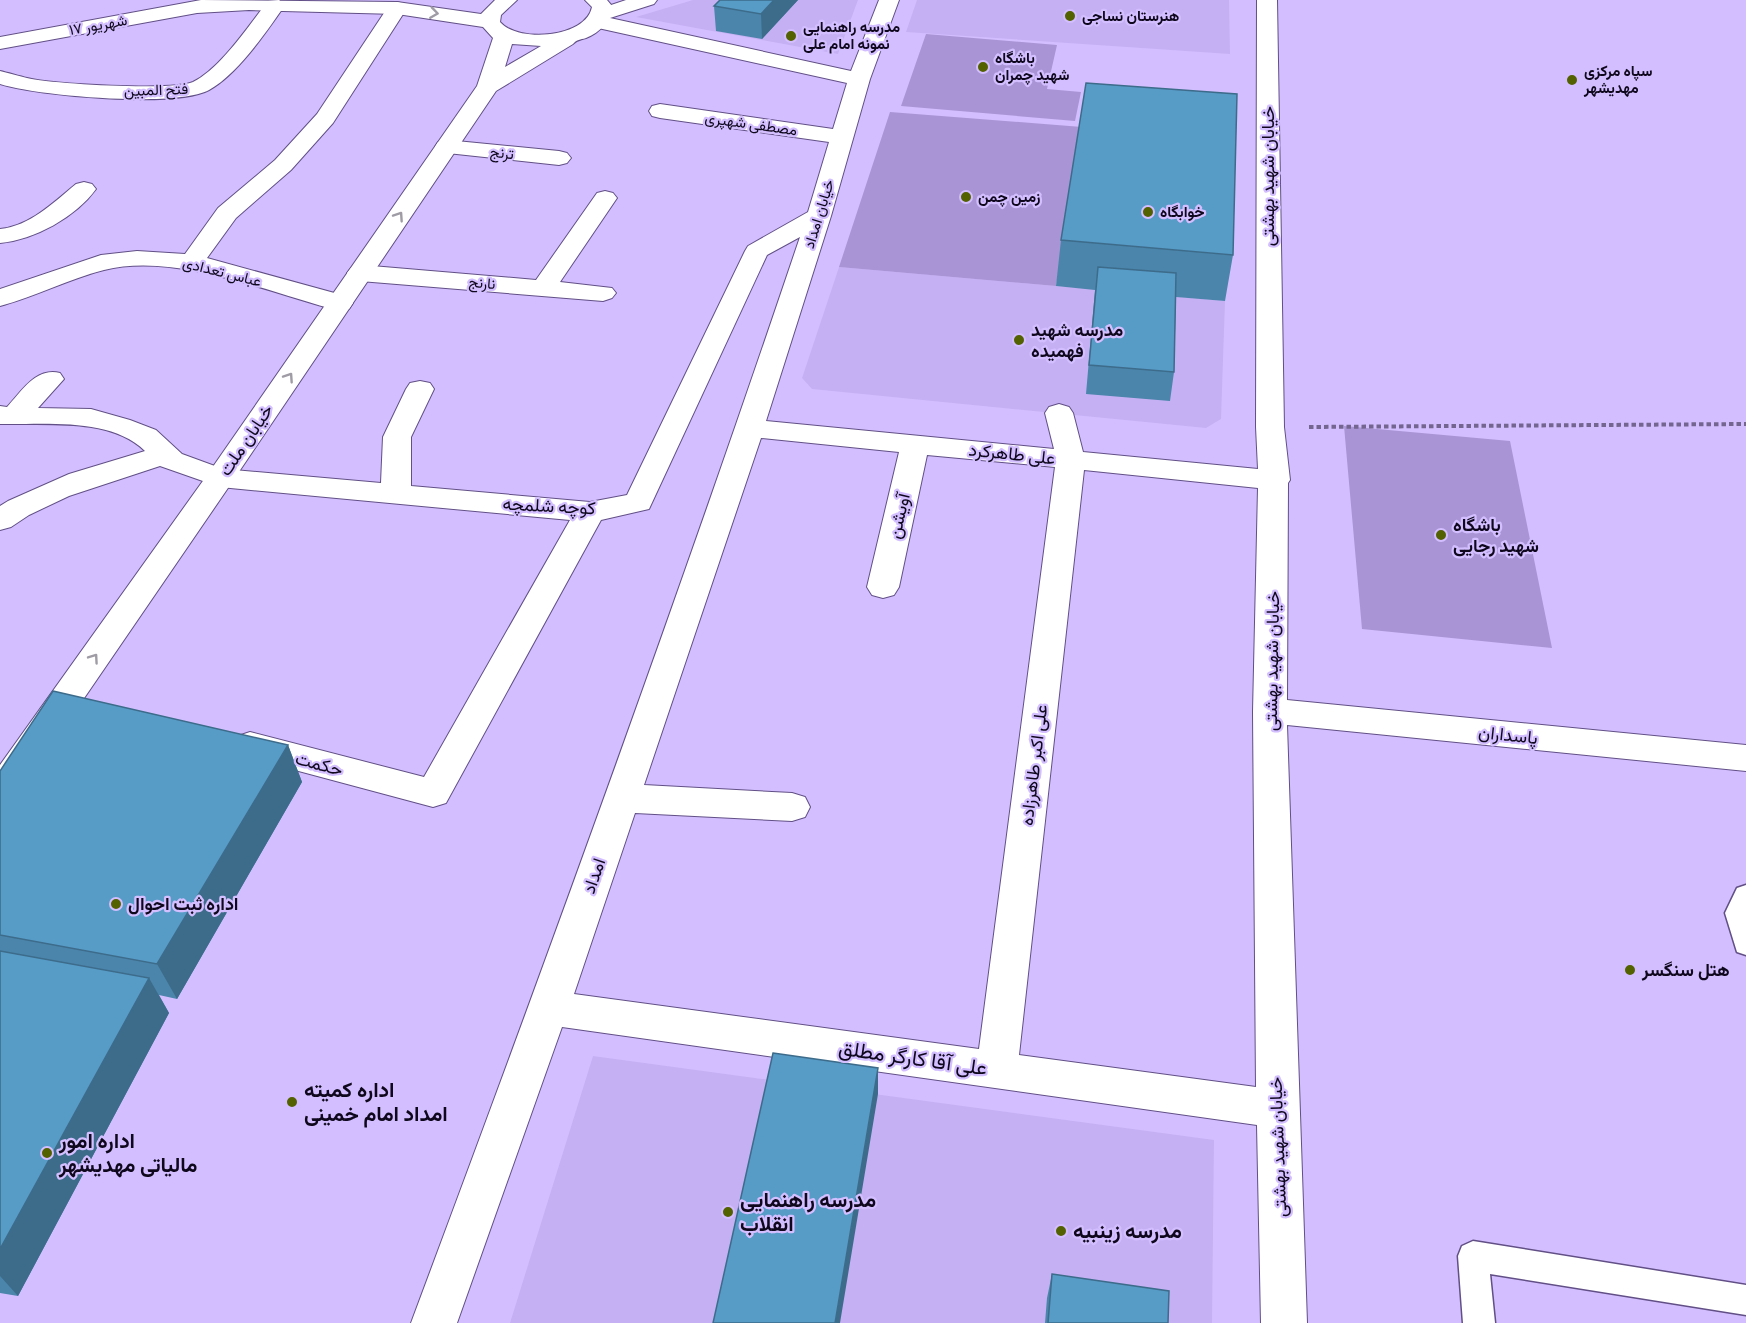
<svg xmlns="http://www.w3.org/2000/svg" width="1746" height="1323" viewBox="0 0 1746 1323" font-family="Signika,Vazirmatn,sans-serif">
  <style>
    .built { fill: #c5b0f4 }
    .green { fill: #a995d5 }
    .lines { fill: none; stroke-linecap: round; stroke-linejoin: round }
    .lane-casing { stroke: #614f86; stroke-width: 3 }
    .street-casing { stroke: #614f86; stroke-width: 2 }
    .secondary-casing { stroke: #614f86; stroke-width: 2 }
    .path { stroke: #736590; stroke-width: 4; stroke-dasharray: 4.5 3; stroke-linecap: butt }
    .lane { fill: #fff; fill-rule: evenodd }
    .street { fill: #fff; fill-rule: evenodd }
    .secondary { fill: #fff; fill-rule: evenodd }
    .wall { fill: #4b85ab }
    .shaded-wall { fill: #3d6c8b }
    .building { fill: #579bc7; stroke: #3d6c8b; stroke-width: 1.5 }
    .oneway { stroke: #9f9ca5 }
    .poi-dot { fill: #546101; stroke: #d3bfff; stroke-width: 2 }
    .labels { text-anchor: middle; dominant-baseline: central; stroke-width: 4.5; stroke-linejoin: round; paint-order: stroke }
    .far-poi-label { font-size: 15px; font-weight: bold; fill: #0f081d; stroke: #d3bfff; text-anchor: start }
    .far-street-label { font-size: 15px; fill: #0f081d; stroke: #d3bfff }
    .street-label { font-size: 18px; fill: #0f081d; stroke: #d3bfff }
    .poi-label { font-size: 18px; font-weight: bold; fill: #0f081d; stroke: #d3bfff; text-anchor: start }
    .near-street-label { font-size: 21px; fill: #0f081d; stroke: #d3bfff }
    .near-poi-label { font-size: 21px; font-weight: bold; fill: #0f081d; stroke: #d3bfff; text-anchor: start }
  </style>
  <rect width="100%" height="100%" fill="#d3bfff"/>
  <path class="built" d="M693,0H858L838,54L636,17Z
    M917,0H1229L1230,54L906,32Z
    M839,267L1225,301L1221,419L1206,428L812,389L802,378Z
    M593,1056L1214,1140L1212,1323H510Z"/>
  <path class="green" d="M926,34L1057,45L1047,89L1081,92L1075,121L901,106Z
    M890,112L1082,127L1056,286L839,267Z
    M1344,426L1510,441L1552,648L1362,629Z"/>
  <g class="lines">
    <defs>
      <path id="lane" d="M1746,885V955L1737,952L1725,913L1737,888Z
        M1473,1241L1746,1285V1315L1490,1274L1495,1323H1463L1458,1256L1462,1246Z"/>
      <path id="street" d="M279,0L285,5C267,31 237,75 209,90C176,108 37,96 0,84V71C9,73 18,76 27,78C51,84 173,91 193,82C221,68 249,25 268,1Z
        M626,0H657L654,4L610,18L851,71L879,0H899L870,79L831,216L766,421L1054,449L1045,413L1049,407L1059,404L1069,407L1073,413L1083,452L1258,469L1256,427L1257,0H1277L1284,427L1290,480L1288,483L1287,700L1746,745V771L1287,725L1307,1323H1261L1257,1125L562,1027L457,1323H411C546,962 677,602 800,237L767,255L649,509L601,520L446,803L433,807L250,758L238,754L233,745L238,736L250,732L424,777L570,520L220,487L160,466L69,496L29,515L11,527L0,530V506L8,501L69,474L145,451C110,417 45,425 0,424V406L7,407C22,391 36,367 60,373L64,379L38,408L91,409L130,420L156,430L182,454L223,469L381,483L383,437L406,389L410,383L420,381L430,383L434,389L411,437V486L590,502L627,495L745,251L748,246L808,212L829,142L660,118L652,116L649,111L652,106L660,104L833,129L847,83L598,28L591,26L588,22L595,17L593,14L596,10ZM761,438L899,452L867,587L872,595L883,598L894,595L899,587L927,455L1055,467L979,1049L574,994L635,813L792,821L805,817L810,807L805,797L792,793L644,785ZM1084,470L1258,488L1253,712L1256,1087L1019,1055Z
        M397,2L404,4L407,8L333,123L291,170L236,218L207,258L349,297L353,303L349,309L340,311C270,293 176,252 104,270C68,279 35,297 0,306V289L101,255L137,251L185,254L218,208L275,160L317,114L390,4Z
        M446,140L559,151L567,153L571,158L567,163L559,165L438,152L435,147L438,142Z
        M84,182L92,184L96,189C76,217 34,240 0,243V229C30,226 53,203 76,184Z
        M605,191L613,193L617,198L560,282L612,288L616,293L612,298L603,301L360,281L351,278L347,273L351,268L360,265L536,280L597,193Z"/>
      <path id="secondary" d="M201,0L397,2L481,14L495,0H517L501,15L500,22C518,43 586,38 592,7L585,0H607L612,6C609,22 601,32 586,38C580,40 577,39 573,44L496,91L230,485L13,802L0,806V765L210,471L477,86L493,38L483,27L397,14L249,10L197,13L0,49V37ZM512,44L541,46L505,67Z"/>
    </defs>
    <use href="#lane" class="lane-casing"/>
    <use href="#street" class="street-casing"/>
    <use href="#secondary" class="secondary-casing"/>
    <path class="path" d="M1309,427L1746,424"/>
    <use href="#lane" class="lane"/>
    <use href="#street" class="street"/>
    <use href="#secondary" class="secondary"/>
  </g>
  <path class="wall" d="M720,0H798L762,39L716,31L714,6Z
    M1061,240L1233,255L1225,301L1176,297L1174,372L1170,401L1086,394L1095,290L1056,286Z
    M288,745L302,782L177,999L159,995L169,1013L18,1296L0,1293V771Z
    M1052,1274L1168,1323H1045L1047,1298Z"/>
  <path class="shaded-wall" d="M774,0H798L762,39L761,14Z
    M288,745L302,782L177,999L157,964Z
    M149,978L169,1013L18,1296L0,1276V1249Z
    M878,1068V1094L840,1323H835Z"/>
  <path class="building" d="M720,0H774L761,14L714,6Z
    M1086,83L1237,94L1233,255L1061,240Z
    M1098,267L1176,273L1174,372L1089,365Z
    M53,691L288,745L157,964L0,935V771Z
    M0,951L149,978L0,1249Z
    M773,1053L878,1068L835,1323H713Z
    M1052,1274L1169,1291L1168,1323H1048Z"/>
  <defs><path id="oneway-chevron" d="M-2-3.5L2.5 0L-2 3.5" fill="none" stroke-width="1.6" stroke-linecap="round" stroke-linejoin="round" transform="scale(1.5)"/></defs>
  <g class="oneway">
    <use href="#oneway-chevron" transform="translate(434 13) rotate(8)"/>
    <use href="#oneway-chevron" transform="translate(399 216) rotate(-56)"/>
    <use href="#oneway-chevron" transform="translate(289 377) rotate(-56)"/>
    <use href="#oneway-chevron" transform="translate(94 658) rotate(-55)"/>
  </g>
  <g class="poi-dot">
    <circle cx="1070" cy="16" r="6"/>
    <circle cx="791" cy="36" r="6"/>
    <circle cx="983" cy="67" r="6"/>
    <circle cx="1572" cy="80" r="6"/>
    <circle cx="966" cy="197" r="6"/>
    <circle cx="1148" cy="212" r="6"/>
    <circle cx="1019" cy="340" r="6"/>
    <circle cx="1441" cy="535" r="6"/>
    <circle cx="116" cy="904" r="6"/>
    <circle cx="1630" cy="970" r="6"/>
    <circle cx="292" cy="1102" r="6"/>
    <circle cx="47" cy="1153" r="6"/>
    <circle cx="728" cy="1212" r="6"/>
    <circle cx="1061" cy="1231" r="6"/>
  </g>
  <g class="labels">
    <g class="far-poi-label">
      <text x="1082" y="16">هنرستان نساجی</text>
      <text x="803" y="27">مدرسه راهنمایی<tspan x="803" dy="17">نمونه امام علی</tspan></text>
      <text x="995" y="58">باشگاه<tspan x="995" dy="17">شهید چمران</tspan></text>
      <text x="1584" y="71">سپاه مرکزی<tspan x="1584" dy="17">مهدیشهر</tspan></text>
      <text x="978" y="197">زمین چمن</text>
      <text x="1160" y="212">خوابگاه</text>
    </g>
    <g class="far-street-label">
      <text transform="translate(98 25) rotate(-10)">۱۷ شهریور</text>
      <text transform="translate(156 90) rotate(-2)">فتح المبین</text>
      <text transform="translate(751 124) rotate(8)">مصطفی شهپری</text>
      <text transform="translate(502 153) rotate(6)">ترنج</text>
      <text transform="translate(819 214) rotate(-73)">خیابان امداد</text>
      <text transform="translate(222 272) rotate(14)">عباس تعدادی</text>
      <text transform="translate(482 283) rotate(5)">نارنج</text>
    </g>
    <g class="street-label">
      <text transform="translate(1268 176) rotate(-90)">خیابان شهید بهشتی</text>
      <text transform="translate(246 440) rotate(-56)">خیابان ملت</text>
      <text transform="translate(1012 454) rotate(6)">علی طاهرکرد</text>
      <text transform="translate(549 506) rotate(3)">کوچه شلمچه</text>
      <text transform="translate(899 516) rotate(-77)">آویشن</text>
      <text transform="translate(1272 661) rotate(-89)">خیابان شهید بهشتی</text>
      <text transform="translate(1508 735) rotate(6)">پاسداران</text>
      <text transform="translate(319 764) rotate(15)">حکمت</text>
      <text transform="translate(1034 765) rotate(-83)">علی اکبر طاهرزاده</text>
      <text transform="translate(594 876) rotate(-71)">امداد</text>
      <text transform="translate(1278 1147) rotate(-92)">خیابان شهید بهشتی</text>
    </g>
    <g class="poi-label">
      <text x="1031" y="330">مدرسه شهید<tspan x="1031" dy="21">فهمیده</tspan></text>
      <text x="1453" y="525">باشگاه<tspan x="1453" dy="21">شهید رجایی</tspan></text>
      <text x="128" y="904">اداره ثبت احوال</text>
      <text x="1642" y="970">هتل سنگسر</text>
    </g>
    <g class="near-street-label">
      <text transform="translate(913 1058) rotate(8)">علی آقا کارگر مطلق</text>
    </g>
    <g class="near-poi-label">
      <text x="304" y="1090">اداره کمیته<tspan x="304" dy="24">امداد امام خمینی</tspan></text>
      <text x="59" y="1141">اداره امور<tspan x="59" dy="24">مالیاتی مهدیشهر</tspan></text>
      <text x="740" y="1200">مدرسه راهنمایی<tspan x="740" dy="24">انقلاب</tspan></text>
      <text x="1073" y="1231">مدرسه زینبیه</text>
    </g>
  </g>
</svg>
